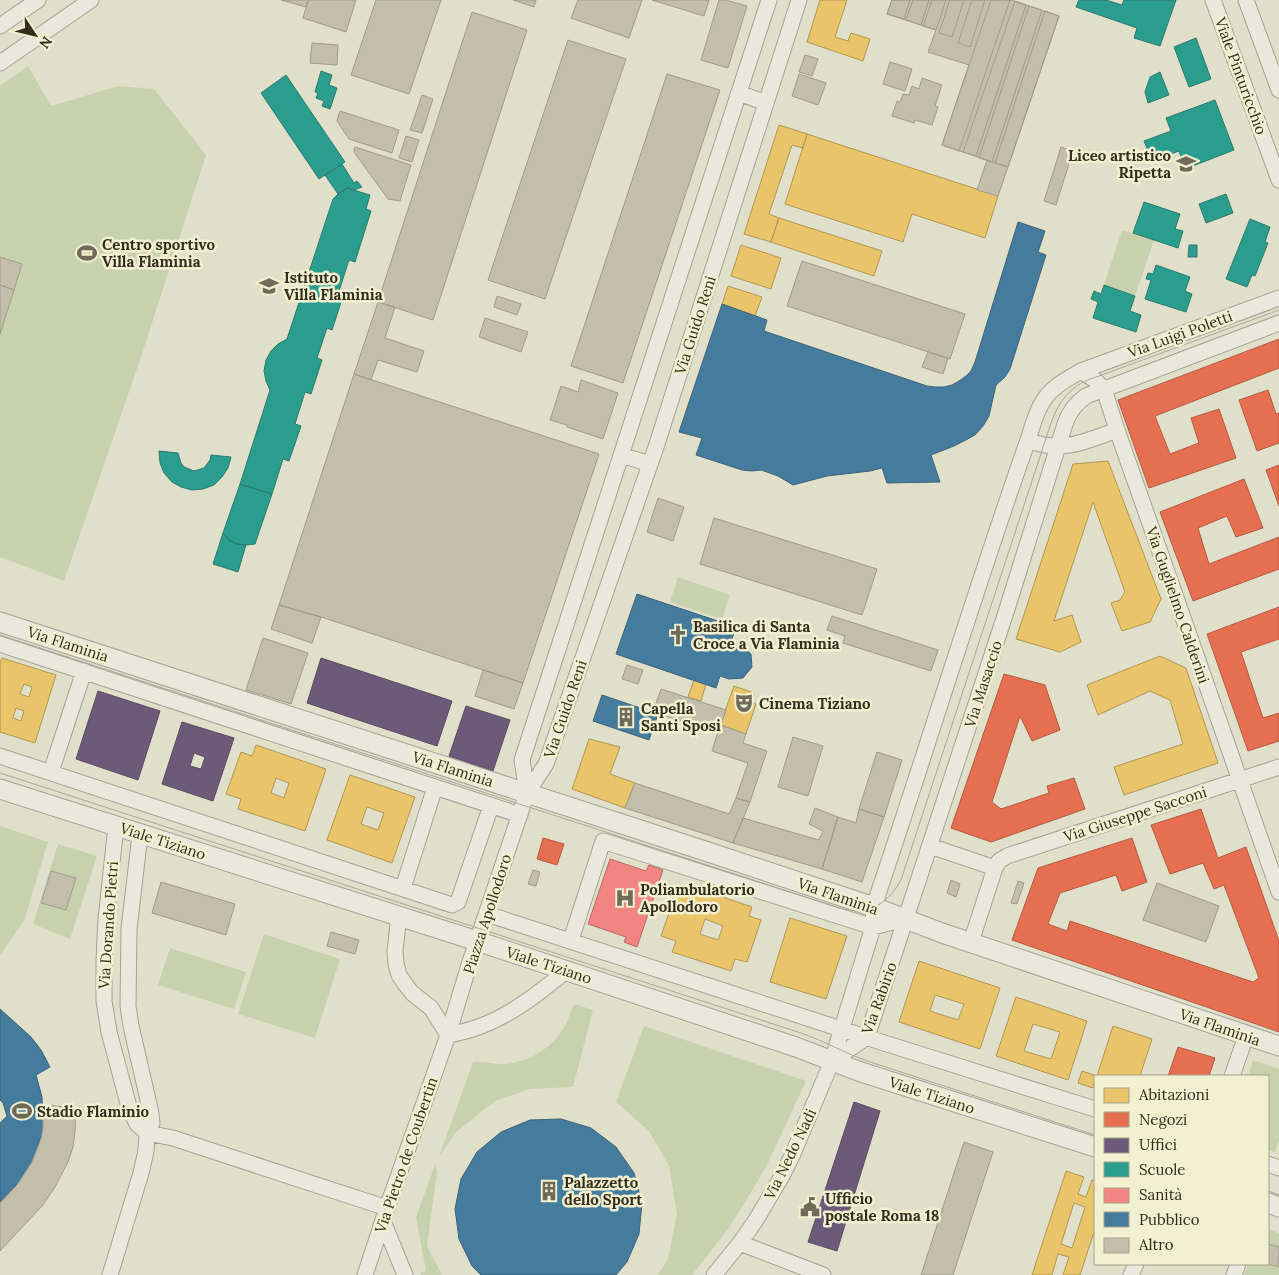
<svg xmlns="http://www.w3.org/2000/svg" width="1279" height="1275" viewBox="0 0 1279 1275" font-family="Lora,serif">
  <style>
    .green { fill: #c8d1ae }
    .homes { fill: #e9c46a; stroke: #b29753; fill-rule: evenodd }
    .shops { fill: #e76f51; stroke: #b15b41 }
    .offices { fill: #6d597a; stroke: #5b4c5e; fill-rule: evenodd }
    .schools { fill: #2a9d8f; stroke: #2c7b6d }
    .health { fill: #f28482; stroke: #b86a64 }
    .public { fill: #457b9d; stroke: #3f6477 }
    .building { fill: #c3beab; stroke: #a09b8a }
    .lines { fill: none; stroke-linecap: round; stroke-linejoin: round }
    .minor-casing { stroke: #a5a294; stroke-width: 17 }
    .tertiary-casing { stroke: #a5a294; stroke-width: 21 }
    .minor { stroke: #e8e8dc; stroke-width: 15 }
    .tertiary { stroke: #e8e8dc; stroke-width: 19 }
    .tram { stroke: #a8a79c; stroke-width: 1 }
    .labels { text-anchor: middle; dominant-baseline: central; stroke-width: 5; stroke-linejoin: round; paint-order: stroke }
    .street-label { font-size: 15px; fill: #322d1d; stroke: #f1f0d0 }
    .poi-label { font-size: 15px; font-weight: bold; fill: #322d1d; stroke: #f1f0d0; text-anchor: start }
  </style>
  <rect width="100%" height="100%" fill="#e0dfca"/>
  <path class="green" d="M28,66L51,106L118,86L154,89L206,155L143,351L64,581L0,557V86Z
    M1122,230L1154,240L1135,296L1104,285Z
    M678,577L730,595L722,619L670,602Z
    M0,826L48,842L24,921L0,955Z
    M58,844L97,856L70,939L33,924Z
    M264,934L340,959L315,1038L238,1014Z
    M170,948L246,972L234,1009L158,985Z
    M575,1004L593,1010L573,1087L530,1089L495,1101L456,1132L439,1157L473,1062C482,1061 492,1064 501,1064C523,1064 545,1053 559,1035C562,1031 565,1026 567,1022C570,1016 570,1009 575,1004Z
    M644,1026L806,1081L765,1169L729,1228L692,1275H658L668,1259L677,1214L669,1166L649,1131L616,1102Z
    M1253,1060L1279,1069V1140L1275,1152L1268,1150V1076H1248Z
    M435,1165L437,1172L427,1246L442,1275H421L420,1273L426,1271L416,1217Z
    M1268,1229L1279,1233V1247L1268,1244Z
    M1248,1264H1268L1278,1267L1279,1264V1275H1244Z"/>
  <path class="homes" d="M820,0H847L835,37L848,41L851,33L870,39L863,61L807,42Z
    M779,125L807,134L803,148L792,145L769,214L779,218L771,242L744,234Z
    M807,134L998,196L985,238L912,214L903,242L785,204Z
    M779,218L882,251L874,276L771,242Z
    M741,245L781,258L771,289L731,276Z
    M728,286L762,297L755,316L722,304Z
    M1108,461L1161,599L1150,622L1122,631L1111,603L1120,600L1125,592L1093,502L1054,621L1072,615L1081,642L1060,652L1016,639L1073,464Z
    M1160,656L1186,668L1218,763L1124,795L1114,767L1183,744L1170,700L1150,691L1098,715L1087,685Z
    M2,658L56,675L35,743L0,732V663ZM24,684L32,687L29,697L20,694ZM16,708L24,711L21,721L13,718Z
    M694,680L706,684L701,701L688,697Z
    M734,686L754,693L751,702L756,704L746,734L720,725Z
    M589,739L620,747L610,774L635,783L625,808L572,789Z
    M256,745L326,769L305,831L238,809L241,799L226,794L241,752L252,756ZM276,778L289,783L284,798L271,793Z
    M350,775L415,797L392,863L327,840ZM367,807L384,813L378,830L361,824Z
    M690,886L752,907L749,916L761,920L747,962L735,959L731,971L672,952L676,941L661,936L676,893L687,897ZM705,919L723,926L718,940L700,934Z
    M790,918L847,936L826,999L770,982Z
    M919,961L1000,988L980,1049L899,1022ZM935,995L964,1004L958,1020L930,1011Z
    M1016,997L1087,1021L1068,1080L996,1056ZM1033,1024L1060,1032L1051,1059L1024,1051Z
    M1113,1026L1152,1039L1140,1076H1097Z
    M1082,1071L1097,1076H1095V1081L1093,1088L1078,1083Z
    M1066,1171L1084,1177L1078,1194L1086,1197L1092,1180L1095,1181V1229L1080,1275H1063L1069,1257L1058,1254L1052,1275H1032ZM1074,1203L1085,1207L1072,1248L1061,1244Z"/>
  <path class="shops" d="M1279,339V368L1155,416L1170,454L1199,443L1191,418L1219,409L1236,458L1149,488L1118,400Z
    M1268,390L1276,414L1279,413V443L1257,451L1239,400Z
    M1279,465V506L1266,470Z
    M1244,479L1263,528L1236,537L1227,516L1198,528L1209,564L1279,537V569L1193,601L1160,512Z
    M1279,607V639L1241,652L1263,718L1279,713V741L1248,751L1207,634Z
    M1004,674L1045,685L1060,730L1032,741L1020,716L992,802L1001,809L1049,793L1047,786L1074,778L1085,809L991,842L951,828Z
    M1201,809L1218,858L1246,847L1279,941V1032L1012,940L1038,868L1132,838L1147,882L1122,891L1116,875L1060,893L1048,924L1067,931L1070,921L1253,982L1259,978L1224,885L1214,889L1203,863L1170,874L1151,825Z
    M543,838L564,844L557,865L537,859Z
    M1178,1047L1215,1058L1209,1076H1168Z"/>
  <path class="offices" d="M321,658L452,701L437,746L307,703Z
    M98,691L160,711L138,780L76,759Z
    M466,706L510,720L493,771L449,756Z
    M182,722L234,738L213,801L162,784ZM194,753L205,757L201,769L190,766Z
    M854,1102L880,1111L837,1251L808,1242Z"/>
  <path class="schools" d="M1079,0H1106L1122,5L1124,0H1176L1160,46L1134,38L1137,28L1076,7Z
    M1196,38L1211,79L1189,87L1174,47Z
    M321,71L332,75L329,85L337,88L330,109L322,106L324,101L316,98L318,93L315,92Z
    M1160,72L1169,95L1148,103L1145,92L1150,77Z
    M286,75L345,162L319,179L261,93Z
    M1215,100L1234,150L1185,169L1179,151L1152,161L1144,141L1171,131L1166,118Z
    M342,164L354,183L357,181L362,187L354,190L347,188L338,194L325,175Z
    M347,188L370,195L366,209L371,211L355,262L349,260L339,291L344,293L332,330L327,328L317,358L322,360L311,394L305,392L295,424L301,426L289,461L283,459L272,494L240,484L270,390L266,381L264,371L266,360L271,351L278,344L287,339L333,199L338,194Z
    M1226,194L1233,213L1206,223L1199,204Z
    M1144,202L1180,214L1175,229L1183,231L1178,248L1133,233Z
    M1250,219L1270,227L1265,242L1268,243L1255,276L1252,275L1247,287L1226,279Z
    M1189,245H1197V257H1188Z
    M1156,265L1190,277L1185,291L1192,294L1186,312L1145,299L1151,280L1146,279L1148,273L1153,274Z
    M1104,285L1135,296L1130,311L1141,315L1136,332L1093,318L1098,302L1091,299L1094,291L1101,294Z
    M159,451L178,453L181,463L184,467L194,471L204,468L210,460L211,455L231,457L228,468L222,477L214,485L203,489L192,490L181,487L172,482L164,473L160,463Z
    M240,484L272,494L255,544L246,545L237,544L229,540L223,533Z
    M223,533L229,540L237,544L246,545L238,572L213,564Z"/>
  <path class="health" d="M610,859L646,871L649,865L663,870L637,947L624,942L626,937L588,924Z"/>
  <path class="public" d="M1018,222L1045,231L1038,252L1046,255L1010,369L1005,377L996,385L989,416L983,426L975,435L964,441L954,446L931,455L940,482L887,483L882,468L870,471L827,476L793,485L778,476L761,470L752,471L742,470L696,455L702,438L679,432L722,304L767,320L764,331L927,386L935,387H944L952,385L959,381L966,376L971,371L975,362Z
    M637,594L736,627L731,642L740,645L751,654L752,667L743,678L729,679L720,676L716,688L616,654Z
    M602,695L658,714L649,740L593,721Z
    M0,1009L31,1037L41,1050L50,1067L36,1075L42,1097L43,1116V1128L37,1151L32,1162L23,1177L0,1203V1123L7,1116L3,1103L0,1100Z
    M561,1119L591,1128L616,1147L634,1173L642,1203L639,1234L627,1262L616,1275H481L472,1266L459,1239L455,1209L461,1179L477,1152L501,1132L530,1120Z"/>
  <path class="building" d="M281,0H308L306,7Z
    M308,0H356L346,32L303,18Z
    M376,0H441L409,94L351,75Z
    M513,0H536L534,7Z
    M578,0H642L629,38L571,18Z
    M652,0H709L704,16Z
    M719,0H726L747,6L728,68L701,60Z
    M892,0H1011L1059,16L1008,167L942,145L969,65L928,52L936,30L887,14Z
    M892,0H910L904,19L887,14Z
    M913,0H929L921,25L906,20Z
    M932,0H946L936,30L923,26Z
    M950,0H964L952,37L939,33Z
    M972,0H985L970,47L958,43Z
    M991,0H1010L959,151L942,145Z
    M1015,1L1026,5L976,156L963,152Z
    M1029,6L1042,10L992,162L979,158Z
    M1045,11L1059,16L1008,167L995,163Z
    M472,12L527,30L433,320L378,302Z
    M568,40L626,59L545,299L488,280Z
    M312,43L338,45L337,65L310,63Z
    M805,55L818,59L812,76L799,72Z
    M890,62L912,69L905,91L883,84Z
    M667,74L720,90L623,383L571,366Z
    M799,74L826,83L818,105L792,96Z
    M922,78L942,85L935,106L938,107L932,125L915,120L914,123L892,116L897,101L900,102L903,94L909,95L912,86L919,89Z
    M422,95L433,99L422,133L410,130Z
    M340,111L399,130L392,153L349,139L337,121Z
    M406,136L419,140L412,162L399,158Z
    M355,147L411,165L400,201L388,199L354,152Z
    M1061,147L1073,151L1056,205L1044,201Z
    M987,160L1008,167L998,196L977,190Z
    M0,257L22,264L14,290L0,285Z
    M802,261L965,314L950,359L787,306Z
    M0,285L14,290L0,334Z
    M497,296L521,304L517,315L494,307Z
    M378,302L395,307L385,338L424,351L417,372L378,360L371,380L354,374Z
    M485,318L528,332L521,352L479,337Z
    M928,352L948,358L943,374L922,367Z
    M354,374L599,454L523,683L321,617L279,605Z
    M581,380L618,393L603,439L567,427V425L550,420L561,386L578,392Z
    M658,498L684,507L673,541L647,532Z
    M714,518L877,569L862,615L700,564Z
    M279,605L321,617L312,643L271,629Z
    M832,616L938,650L931,671L843,643L845,636L827,630Z
    M263,638L308,653L291,704L246,690Z
    M627,665L643,670L638,684L622,679Z
    M483,670L523,683L514,709L475,696Z
    M661,689L726,710L718,733L653,712Z
    M720,725L746,734L743,743L767,751L750,802L736,798L748,763L712,751Z
    M793,737L823,746L808,796L778,787Z
    M877,752L902,760L884,817L859,809Z
    M635,783L729,814L736,798L750,802L733,843L625,808Z
    M815,808L838,817L822,869L733,843L743,818L819,840L823,831L809,824Z
    M859,809L884,817L862,882L822,869L838,817L856,823Z
    M533,870L540,872L536,886L528,884Z
    M51,871L76,878L66,910L41,903Z
    M951,880L960,884L956,897L947,893Z
    M1018,881L1024,883L1017,904L1011,903Z
    M161,882L235,904L226,935L152,913Z
    M1157,883L1219,906L1206,942L1143,920Z
    M331,932L359,940L355,954L327,946Z
    M43,1105L76,1108L75,1131L73,1147L68,1162L55,1187L42,1206L0,1251V1203L17,1185L32,1162L41,1139L43,1128Z
    M964,1142L993,1152L953,1275H921Z
    M1268,1244L1279,1247L1278,1267L1268,1264Z"/>
  <g class="lines">
    <defs>
      <path id="minor" d="M1213,0L1279,180
        M1246,0L1279,90
        M0,26L38,0
        M0,63L91,0
        M739,93L766,103
        M1081,371L1095,380L1104,389L1117,430C1087,441 1060,454 1028,440C1032,428 1035,414 1042,403C1050,388 1067,379 1081,371Z
        M1081,371L1279,298
        M1117,430C1171,584 1226,738 1279,892
        M621,455L650,464
        M0,644L520,815
        M0,756L452,905L458,902L491,806
        M51,772L84,671
        M527,793L522,760L769,0
        M116,826L106,919L104,960V1001L109,1032L129,1107L137,1124L147,1133
        M930,846L995,868L971,942
        M995,868L999,861L1007,856L1279,767
        M403,888L435,787
        M487,914L881,1042L1095,1109
        M399,915L395,951L396,964L399,975L405,984L412,993L431,1008L448,1035
        M571,940L603,841L873,927L905,919
        M448,1035C459,1033 471,1030 481,1026C513,1014 540,992 566,971
        M832,1061L867,1037L1007,609L1065,424C1069,412 1076,403 1086,396L1279,323
        M1232,1076L1246,1036
        M147,1133L173,1138L188,1143L387,1208
        M1268,1164L1279,1168
        M383,1221L405,1275
        M740,1243L823,1275
        M110,1275L141,1173L146,1151L147,1133L152,1123L151,1113L131,1026L128,1006L129,929L140,835
        M365,1275L387,1208L448,1035L469,965L527,793L546,764L656,447L799,0
        M714,1275L740,1243L756,1220L782,1176L792,1156L832,1061L873,927L874,907L878,894C929,743 975,590 1028,440
        M1131,1275L1136,1264
        M1234,1275L1238,1264"/>
      <path id="tertiary" d="M0,622L699,849L874,907L942,933L1279,1046
        M0,789L477,941L796,1047L858,1071L1095,1147
        M1268,1203L1279,1207"/>
    </defs>
    <use href="#minor" class="minor-casing"/>
    <use href="#tertiary" class="tertiary-casing"/>
    <use href="#minor" class="minor"/>
    <use href="#tertiary" class="tertiary"/>
    <path class="tram" d="M0,635L836,907C865,916 886,907 901,880L1050,426C1057,405 1067,389 1088,380L1279,310
      M0,773L801,1033C825,1041 846,1054 870,1062L1095,1135
      M1268,1191L1279,1195"/>
  </g>
  <defs>
    <symbol id="school-bare" viewBox="-9 -9 18 18"><path d="M0-5L7-2L0 1L-7-2ZM-4 1L0 2.5L4 1V4Q0 6-4 4Z" fill="#6f6b5a" stroke="#f1f0d0" stroke-width="2.5" paint-order="stroke"/></symbol>
    <symbol id="stadium-bare" viewBox="-9 -9 18 18"><path d="M0-5a6.5 5 0 1 0 0 10a6.5 5 0 1 0 0-10ZM-3.5-1.8h7v3.6h-7Z" fill="#6f6b5a" stroke="#f1f0d0" stroke-width="2.5" paint-order="stroke"/></symbol>
    <symbol id="church-bare" viewBox="-9 -9 18 18"><path d="M-1.2-6h2.4v3.5h3.3v2.4h-3.3V6h-2.4V-.1h-3.3v-2.4h3.3Z" fill="#6f6b5a" stroke="#f1f0d0" stroke-width="2.5" paint-order="stroke"/></symbol>
    <symbol id="theatre-bare" viewBox="-9 -9 18 18"><path d="M-5-5.5Q0-4 5-5.5V0Q5 5 0 6Q-5 5-5 0ZM-3.3-2.5H-1v1.5H-3.3ZM1-2.5H3.3v1.5H1ZM-2.8 1Q0 5.5 2.8 1Z" fill="#6f6b5a" stroke="#f1f0d0" stroke-width="2.5" paint-order="stroke"/></symbol>
    <symbol id="building-bare" viewBox="-9 -9 18 18"><path d="M-4-6H4V6H1V3H-1V6H-4ZM-2.5-4.3h1.7v1.8h-1.7ZM.8-4.3h1.7v1.8H.8ZM-2.5-1h1.7V.8h-1.7ZM.8-1h1.7V.8H.8Z" fill="#6f6b5a" stroke="#f1f0d0" stroke-width="2.5" paint-order="stroke"/></symbol>
    <symbol id="hospital-bare" viewBox="-9 -9 18 18"><path d="M-5-5h3v3.5h4V-5h3V5h-3V1.5h-4V5h-3Z" fill="#6f6b5a" stroke="#f1f0d0" stroke-width="2.5" paint-order="stroke"/></symbol>
    <symbol id="civic-bare" viewBox="-9 -9 18 18"><path d="M-.6-6.5H3V-4.5H.6V-3L4-1V1h2V6H-6V1h2V-1L-.6-3ZM-1.2 2.5V6h2.4V2.5Z" fill="#6f6b5a" stroke="#f1f0d0" stroke-width="2.5" paint-order="stroke"/></symbol>
  </defs>
  <g fill-rule="evenodd">
    <use href="#school-bare" x="1172" y="150" width="28" height="28"/>
    <use href="#stadium-bare" x="73" y="239" width="28" height="28"/>
    <use href="#school-bare" x="255" y="272" width="28" height="28"/>
    <use href="#church-bare" x="664" y="621" width="28" height="28"/>
    <use href="#theatre-bare" x="730" y="689" width="28" height="28"/>
    <use href="#building-bare" x="612" y="703" width="28" height="28"/>
    <use href="#hospital-bare" x="611" y="884" width="28" height="28"/>
    <use href="#stadium-bare" x="8" y="1097" width="28" height="28"/>
    <use href="#building-bare" x="535" y="1177" width="28" height="28"/>
    <use href="#civic-bare" x="796" y="1193" width="28" height="28"/>
  </g>
  <g class="labels">
    <g class="street-label">
      <text transform="translate(1241 76) rotate(70)">Viale Pinturicchio</text>
      <text transform="translate(695 325) rotate(-72)">Via Guido Reni</text>
      <text transform="translate(1180 334) rotate(-20)">Via Luigi Poletti</text>
      <text transform="translate(1178 605) rotate(71)">Via Guglielmo Calderini</text>
      <text transform="translate(68 644) rotate(18)">Via Flaminia</text>
      <text transform="translate(983 684) rotate(-72)">Via Masaccio</text>
      <text transform="translate(565 709) rotate(-71)">Via Guido Reni</text>
      <text transform="translate(453 769) rotate(18)">Via Flaminia</text>
      <text transform="translate(1135 814) rotate(-18)">Via Giuseppe Sacconi</text>
      <text transform="translate(163 841) rotate(18)">Viale Tiziano</text>
      <text transform="translate(838 896) rotate(19)">Via Flaminia</text>
      <text transform="translate(487 914) rotate(-72)">Piazza Apollodoro</text>
      <text transform="translate(108 925) rotate(-86)">Via Dorando Pietri</text>
      <text transform="translate(549 965) rotate(18)">Viale Tiziano</text>
      <text transform="translate(879 998) rotate(-70)">Via Rabirio</text>
      <text transform="translate(1220 1027) rotate(19)">Via Flaminia</text>
      <text transform="translate(932 1095) rotate(18)">Viale Tiziano</text>
      <text transform="translate(790 1154) rotate(-64)">Via Nedo Nadi</text>
      <text transform="translate(406 1155) rotate(-71)">Via Pietro de Coubertin</text>
    </g>
    <g class="poi-label">
      <text x="1171" y="155" text-anchor="end">Liceo artistico<tspan x="1171" dy="17">Ripetta</tspan></text>
      <text x="102" y="244">Centro sportivo<tspan x="102" dy="17">Villa Flaminia</tspan></text>
      <text x="284" y="277">Istituto<tspan x="284" dy="17">Villa Flaminia</tspan></text>
      <text x="693" y="626">Basilica di Santa<tspan x="693" dy="17">Croce a Via Flaminia</tspan></text>
      <text x="759" y="703">Cinema Tiziano</text>
      <text x="641" y="708">Capella<tspan x="641" dy="17">Santi Sposi</tspan></text>
      <text x="640" y="889">Poliambulatorio<tspan x="640" dy="17">Apollodoro</tspan></text>
      <text x="37" y="1111">Stadio Flaminio</text>
      <text x="564" y="1182">Palazzetto<tspan x="564" dy="17">dello Sport</tspan></text>
      <text x="825" y="1198">Ufficio<tspan x="825" dy="17">postale Roma 18</tspan></text>
    </g>
  </g>
  <rect x="1094" y="1075" width="175" height="190" fill="#f1f0d0" stroke="#a5a288"/>
  <rect x="1104" y="1088" width="25" height="15" fill="#e9c46a" stroke="#a5a288"/>
  <text x="1139" y="1100" font-size="15" fill="#322d1d">Abitazioni</text>
  <rect x="1104" y="1112" width="25" height="15" fill="#e76f51" stroke="#a5a288"/>
  <text x="1139" y="1125" font-size="15" fill="#322d1d">Negozi</text>
  <rect x="1104" y="1138" width="25" height="15" fill="#6d597a" stroke="#a5a288"/>
  <text x="1139" y="1150" font-size="15" fill="#322d1d">Uffici</text>
  <rect x="1104" y="1162" width="25" height="15" fill="#2a9d8f" stroke="#a5a288"/>
  <text x="1139" y="1175" font-size="15" fill="#322d1d">Scuole</text>
  <rect x="1104" y="1188" width="25" height="15" fill="#f28482" stroke="#a5a288"/>
  <text x="1139" y="1200" font-size="15" fill="#322d1d">Sanità</text>
  <rect x="1104" y="1212" width="25" height="15" fill="#457b9d" stroke="#a5a288"/>
  <text x="1139" y="1225" font-size="15" fill="#322d1d">Pubblico</text>
  <rect x="1104" y="1238" width="25" height="15" fill="#c3beab" stroke="#a5a288"/>
  <text x="1139" y="1250" font-size="15" fill="#322d1d">Altro</text>
  <g transform="translate(35 35) rotate(125)" stroke="#f1f0d0" stroke-width="4" paint-order="stroke">
  <path d="M0-4L9 19L0 12L-9 19Z" fill="#322d1d"/>
  <text y="-8" font-size="14" font-weight="bold" text-anchor="middle" fill="#322d1d">N</text>
  </g>
</svg>
